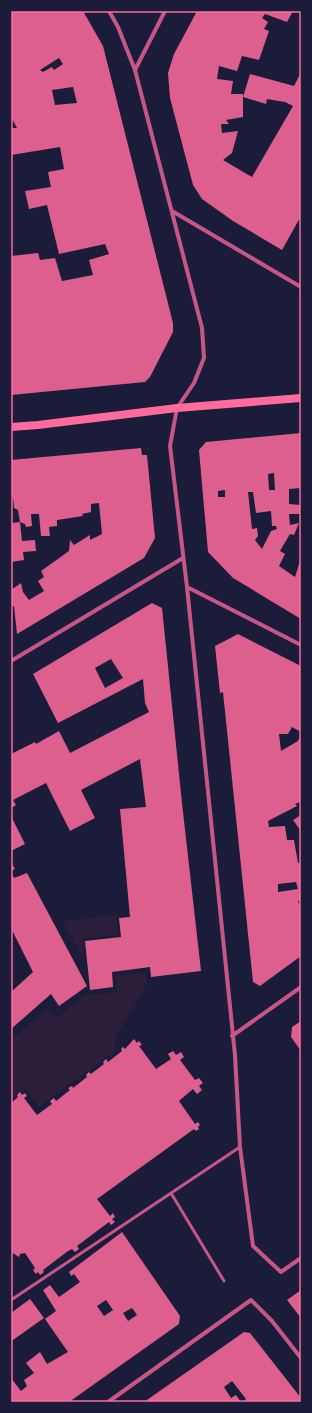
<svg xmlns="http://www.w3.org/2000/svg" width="312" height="1413" viewBox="0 0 312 1413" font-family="'Nunito Sans',sans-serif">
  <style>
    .green { fill: #2a1e3b }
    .building { fill: #dd5f8e; fill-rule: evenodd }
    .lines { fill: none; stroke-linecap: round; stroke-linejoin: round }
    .service { stroke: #c65784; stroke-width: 3 }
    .minor { stroke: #c65784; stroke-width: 4 }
    .secondary { stroke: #ff6b9d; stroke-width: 8 }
    .neatline { fill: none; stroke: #ff6b9d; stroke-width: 1.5 }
  </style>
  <rect width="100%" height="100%" fill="#1b1b3a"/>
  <path class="green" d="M116,915L119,935L82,938L85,962L63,921Z
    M146,973L147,983L116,1038L115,1051L39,1107L25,1088L11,1100V1040L48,1008L57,1018L85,995L117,992L116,975Z"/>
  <path class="building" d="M11,11H83L103,46L173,323V332L150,377L145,382L11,395V256L38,253L40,260L55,258L62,281L93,275L89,260L109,254L105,244L59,254L47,205L29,209L25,191L51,187L48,172L64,169L60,147L11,155V128H17L11,117ZM59,58L63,64L54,70L52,67L43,72L40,70ZM73,87L77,103L55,105L52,90Z
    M197,11H293L287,22L265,14L262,18L268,22L264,29L269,31L259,60L242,56L237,71L219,66L217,79L233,81L231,94H243V117L226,120L229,124H221L222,133L238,131L232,153L223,160L252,177L293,106L285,102L267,99L266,104L243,97L250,74L294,86L301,72V216L282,250L233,221L202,199L193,185L170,98L168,73L174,54Z
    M301,433V488L289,489V504L301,505V514H289L290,525L299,523L294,535L290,534L280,551L285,554L279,566L295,577L301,558V619L233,578L208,552L199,450L206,442ZM274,473L275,490H269L268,474ZM225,490V497H218V491ZM248,492H253L256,513L271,511L272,526H276L277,529L271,531L262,549L255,540L258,536L257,528L252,529Z
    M141,448L142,455H147L155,538L144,558L17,634L14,606L11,607V590L21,583L23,592L29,600L44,591L38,581L44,577L41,571L69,551L70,540L74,545L90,535V540L102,534L99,503L91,504V512L82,514L83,516L57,520V526L49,527L50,536H41L39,514H31L32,526L26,527L25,524L20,522L18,510L14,508L13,497H11V460Z
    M20,522L22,541L35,540L36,551L23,552L24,560L11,562V523Z
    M152,603L162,608L182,803L201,971L151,977L150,967L112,972L113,987L90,990L85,941L121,937L119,918L130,917L120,809L146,807L140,759L81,790L95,818L70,831L46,783L13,800L16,805L11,808V754L35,742L36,744L59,731L70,753L149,712L145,703L143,679L58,723L33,674ZM111,659L123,678L105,688L95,668Z
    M238,634L301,666V732L292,727L288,734H279L281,751L298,741L301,735V804L300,802L295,804L297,806L268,821L269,827L285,826L287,840H294L298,863H301V900L298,901L301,909V956L260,986L253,982L223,692L220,693L215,646ZM296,882L298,889L278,892V884Z
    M301,815V831L293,820Z
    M11,816L25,844L11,851Z
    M11,862L15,869L11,871L14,878L27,873L87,986L59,1006L51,994L11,1029V992L33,972L11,928Z
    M301,1021V1051L291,1037L292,1027Z
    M134,1039L137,1043L139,1041L142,1045L139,1046L156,1069L171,1059L168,1054L173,1051L176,1055L181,1052L184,1057L180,1060L195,1080L199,1078L203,1083L199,1086L202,1090L197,1094L193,1089L179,1101L195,1124L198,1122L200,1125L198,1127L199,1129L196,1131L194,1129L97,1199L110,1216L113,1213L115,1217L112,1219L115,1222L111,1225L109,1222L77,1246L79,1249L75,1252L72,1249L68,1251L43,1270L44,1272L40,1275L38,1272L36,1274L33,1270L35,1268L25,1253L20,1254L19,1257L11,1252V1103L18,1097L17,1095L20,1092L22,1095L25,1093L27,1096L24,1098L37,1115L52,1104L50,1101L54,1098L56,1101L70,1090L68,1088L72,1086L73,1088L87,1077L86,1075L89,1072L91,1074L104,1064L103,1062L106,1059L108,1062L122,1051L121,1049L123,1047L125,1049Z
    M122,1232L180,1316L179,1324L69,1402H11V1395L13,1393L11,1392V1378L21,1391L27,1386L24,1380L34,1373L26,1363L40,1352L47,1364L68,1352L45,1319L56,1311L43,1290L50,1285L59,1297L80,1282L74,1274L71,1276L69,1272ZM106,1300L113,1310L104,1316L97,1306ZM132,1308L137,1315L128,1321L123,1313Z
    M301,1290V1318L287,1300Z
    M30,1299L44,1318L13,1340L11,1337V1313Z
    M244,1332L250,1333L301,1398V1402H243L246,1399L232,1381L224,1387L231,1398L236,1395L241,1402H144Z"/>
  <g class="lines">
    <path class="service" d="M171,1193L224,1281
      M11,1300L240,1147"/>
    <path class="minor" d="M109,11L118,27L135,70L202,328L204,358L194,383L177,408L170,446L187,587L235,1055L240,1147L253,1246L281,1272L301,1258
      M135,70L165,11
      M172,211L301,287
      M187,587L301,645
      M11,661L183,558
      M232,1036L301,987
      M108,1402L251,1300L272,1321L301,1358"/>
    <path class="secondary" d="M11,427L38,425L177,408L301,398"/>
  </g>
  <rect width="312" height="1413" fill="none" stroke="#1b1b3a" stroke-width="24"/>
  <rect x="12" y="12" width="288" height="1389" class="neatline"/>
</svg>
